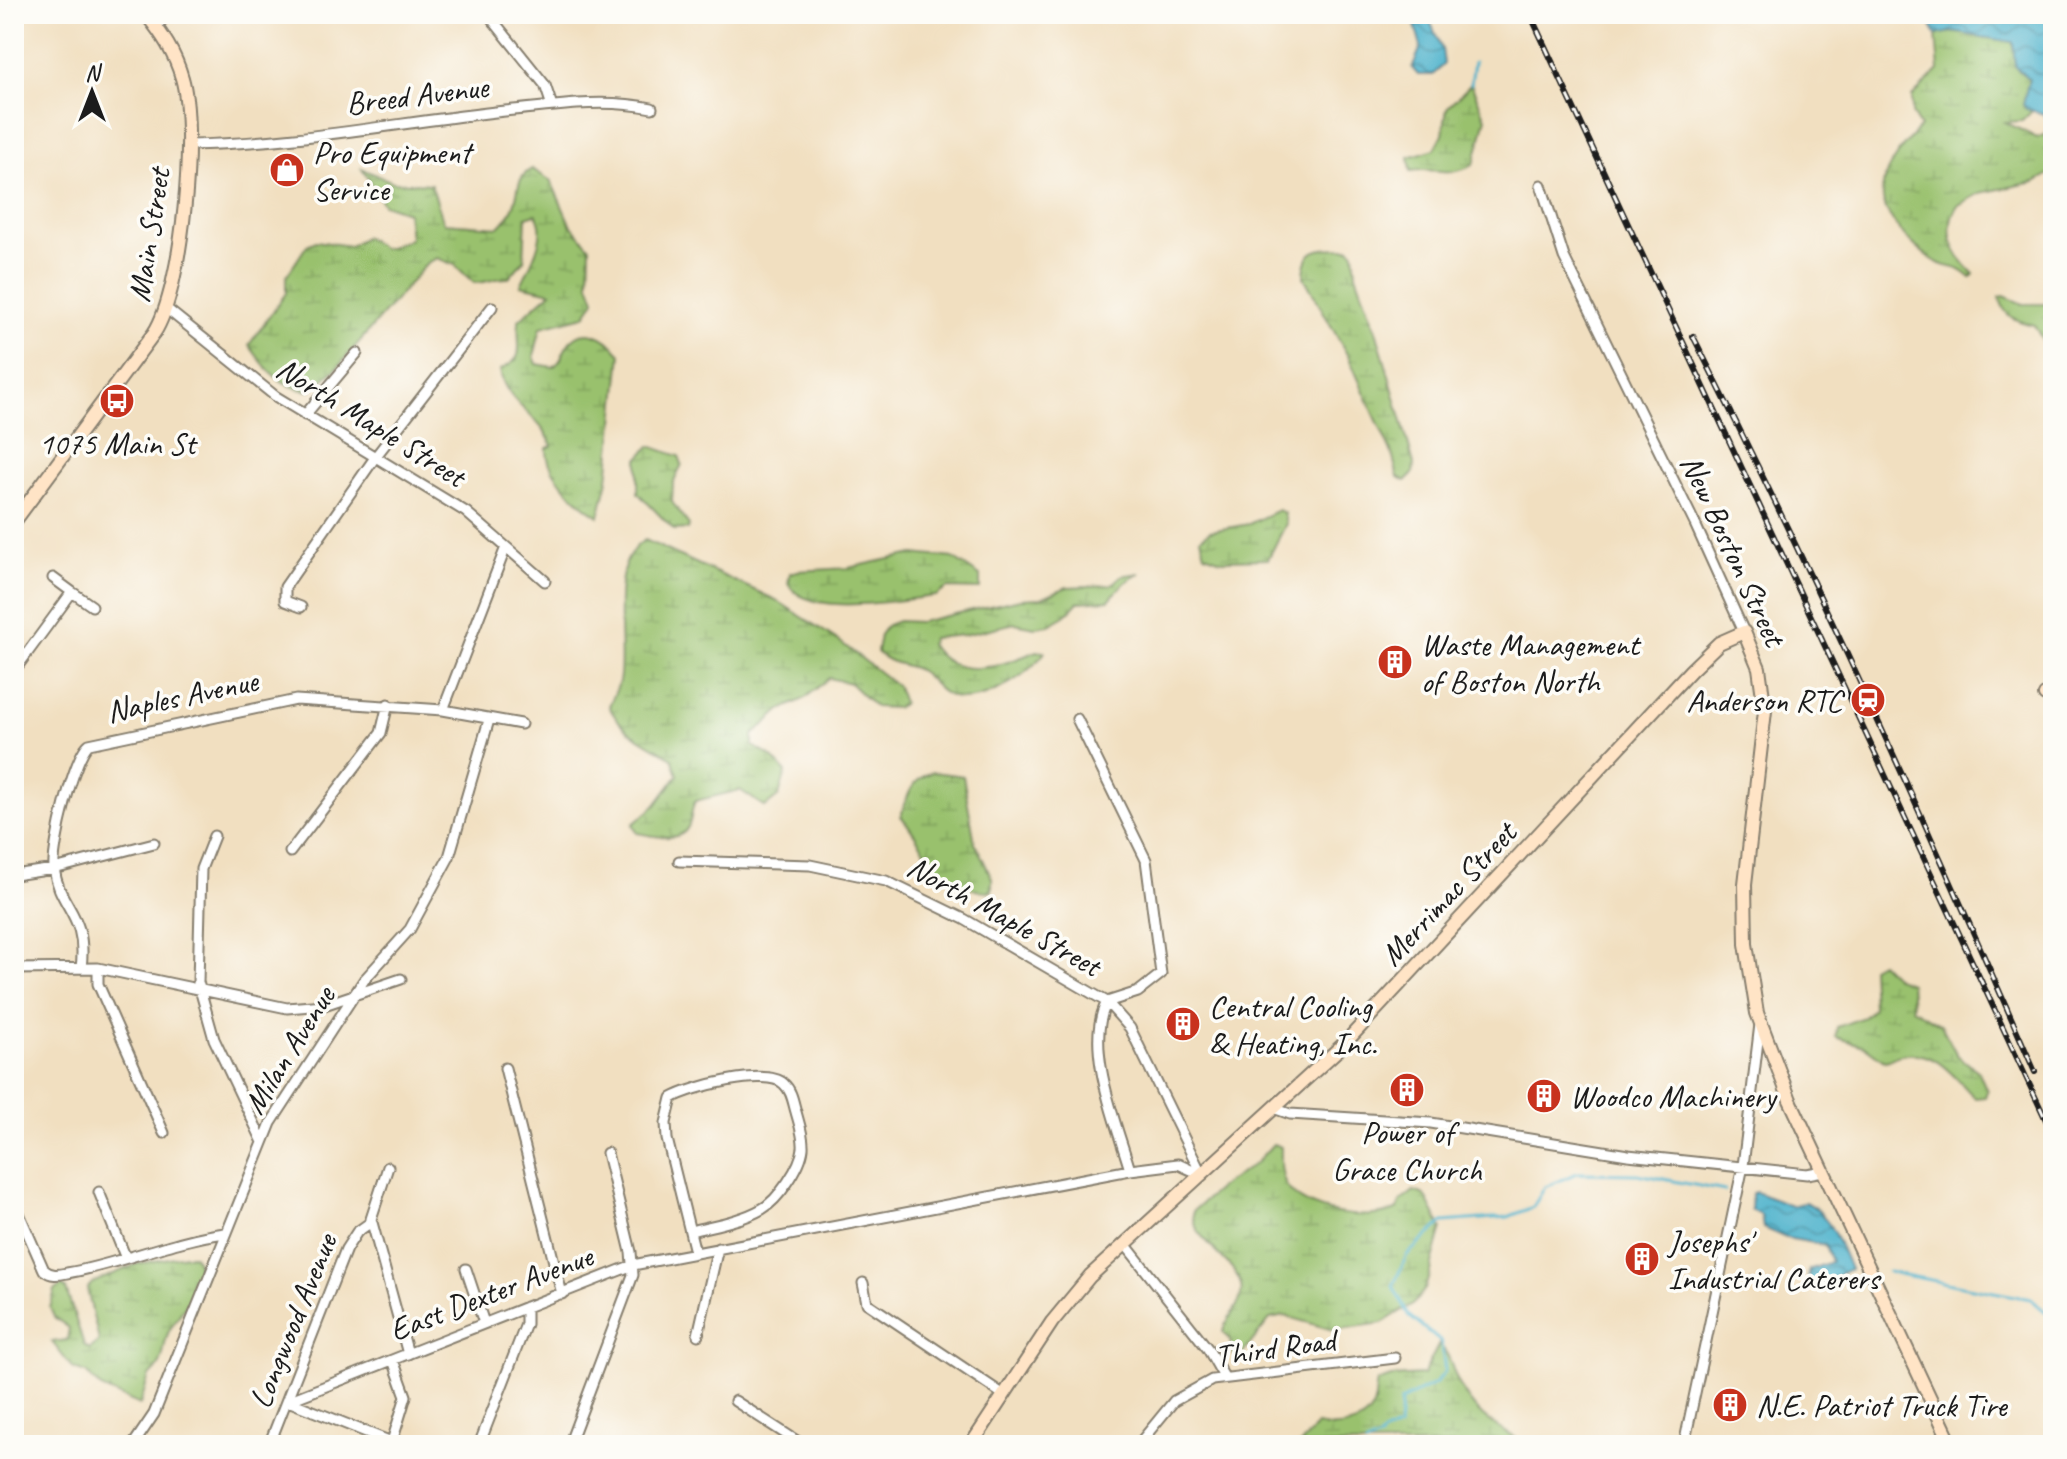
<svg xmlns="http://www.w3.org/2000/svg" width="2067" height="1459" viewBox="0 0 2067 1459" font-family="Caveat,sans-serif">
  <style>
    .wetland { fill: url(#wetland-marsh); stroke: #5a6e44; stroke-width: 2 }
    .water { fill: url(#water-waves); stroke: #346774; stroke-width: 2 }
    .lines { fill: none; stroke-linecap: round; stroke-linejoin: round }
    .stream { stroke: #4db2cc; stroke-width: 3 }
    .street-casing { stroke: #867e6e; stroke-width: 13 }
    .secondary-casing { stroke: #867e6e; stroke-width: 16 }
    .street { stroke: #fff; stroke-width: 9 }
    .secondary { stroke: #ffe4c6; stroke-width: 12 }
    .rail-casing { stroke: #1c1c1c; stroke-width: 6 }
    .rail { stroke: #fdfcf7; stroke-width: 3; stroke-dasharray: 9; stroke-linecap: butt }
    .labels { text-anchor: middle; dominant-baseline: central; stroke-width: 7; stroke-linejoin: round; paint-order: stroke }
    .street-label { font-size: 32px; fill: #1c1c1c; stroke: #fdfcf7 }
    .poi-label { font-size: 32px; fill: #1c1c1c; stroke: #fdfcf7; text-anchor: start }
  </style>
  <defs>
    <pattern id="wetland-marsh" width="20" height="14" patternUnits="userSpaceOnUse" patternTransform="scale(2)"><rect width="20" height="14" fill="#99c16d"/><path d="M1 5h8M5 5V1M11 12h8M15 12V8" fill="none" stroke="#83a55e"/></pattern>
    <pattern id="water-waves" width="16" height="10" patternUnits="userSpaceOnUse" patternTransform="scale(2)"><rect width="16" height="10" fill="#4db2cc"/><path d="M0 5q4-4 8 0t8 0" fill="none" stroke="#3f90a5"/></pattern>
  </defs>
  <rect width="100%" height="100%" fill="#fdfcf7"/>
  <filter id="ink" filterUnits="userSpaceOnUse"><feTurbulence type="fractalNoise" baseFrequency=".0125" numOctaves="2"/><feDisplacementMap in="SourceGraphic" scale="16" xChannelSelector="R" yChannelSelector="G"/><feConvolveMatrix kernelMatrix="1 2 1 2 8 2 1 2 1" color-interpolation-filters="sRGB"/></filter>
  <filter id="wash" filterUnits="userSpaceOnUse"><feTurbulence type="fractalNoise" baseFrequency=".006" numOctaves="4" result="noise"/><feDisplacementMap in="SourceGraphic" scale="32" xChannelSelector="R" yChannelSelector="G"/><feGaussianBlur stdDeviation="1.8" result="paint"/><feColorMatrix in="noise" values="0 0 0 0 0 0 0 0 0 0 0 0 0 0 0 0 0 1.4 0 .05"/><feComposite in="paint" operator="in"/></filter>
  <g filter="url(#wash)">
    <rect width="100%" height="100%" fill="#f1dfc0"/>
    <path class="wetland" d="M1952,32L2013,42L2015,67L2029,79L2023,104L2032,111L2022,121L2005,122L2037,138L2046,134L2053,125V172L2035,182L1980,193L1957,206C1942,232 1955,256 1974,274L1971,278C1954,263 1951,270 1938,263C1915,249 1877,215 1883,185C1886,164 1906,142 1920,127L1912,114V97L1939,70L1936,35Z
      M1471,84L1486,118L1474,164C1451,179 1435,166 1411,171L1409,157L1435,149L1443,134L1447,108Z
      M362,169L393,182L431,184L444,223L499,227C504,222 509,216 512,210C520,195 514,178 532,169L551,181L570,224L590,247L589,283L595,300L585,316L541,327L534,356L537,364L553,367C563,360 561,356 567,346C583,321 607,337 621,354L608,480L599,516C580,504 545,473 547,448L552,446C541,415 505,404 500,370C528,357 516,350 519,320L551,292L521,285C530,265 549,234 536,214L526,217L524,260L509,278C496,277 488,283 474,283L455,265L437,258L427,263L337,368L310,391C279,387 266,369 249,345L286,293V277L307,245L316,241L350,246L365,237L383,249L410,239L407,212L383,204Z
      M1349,248L1354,252L1356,274L1376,330L1414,464L1413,474L1406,481L1398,477L1392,454L1349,358L1304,277C1305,244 1322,249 1349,248Z
      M2004,296L2023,304H2053V358L2034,325C2016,321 2004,318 2000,297Z
      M650,446L679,456L682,464L673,484L672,502L689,525L688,529L674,530L638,493V459Z
      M1278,510L1284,513L1286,524L1268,559L1221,560L1205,554L1201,538L1210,531L1249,524Z
      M645,540L776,600L839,641L897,686L903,703L897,708L875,707L850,683L829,678L804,699L781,710L753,735V746L772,757L786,772L779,796L765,807L740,790L695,801C691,809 692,819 688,827C680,844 652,835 637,833L633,824L655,806L678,775L672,758C649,742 622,734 609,706C612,698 617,690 619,682C627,642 604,563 645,540Z
      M913,554L953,558L980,576V589L947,588L936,596C901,599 809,619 788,584L790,573L797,571L848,568Z
      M1140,573L1123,584L1109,600L1078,602L1065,616L1049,625L1035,627L1015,623L964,635L932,638L930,644C955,684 1003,665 1037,651L1045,652C1029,676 973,713 944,693C934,687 926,673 916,669C901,663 889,664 877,652L880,635L887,625L898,621L920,622L1020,599L1041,598L1067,587L1111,585L1121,576Z
      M933,772L963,776L975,843L992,878V891C984,893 981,890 973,889C933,882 926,845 901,816C907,796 912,778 933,772Z
      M1880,962L1896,978L1910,983L1912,1008L1941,1025L1957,1055L1979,1072L1987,1091L1985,1097L1975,1098C1955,1078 1935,1047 1901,1055C1894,1056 1891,1061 1884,1061L1864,1046L1836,1037L1837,1027L1864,1017L1873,1008L1871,967Z
      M1273,1144L1281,1147C1281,1160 1280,1173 1286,1185C1303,1214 1371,1223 1398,1209L1401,1201L1414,1191L1425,1195L1442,1228L1425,1289L1414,1303L1382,1323L1333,1330L1285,1316L1270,1319L1240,1357L1233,1354L1230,1340L1223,1332C1226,1316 1245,1304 1241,1285C1234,1258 1190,1240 1193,1211L1219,1188L1256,1163Z
      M185,1255H194C210,1284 181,1308 169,1331C161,1349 167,1363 149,1376L140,1405L101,1388L86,1373L73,1369L52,1342L67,1340L69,1328L54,1317L50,1308L55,1290L62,1285L66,1289L84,1345L90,1349L99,1341L87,1289L92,1283L137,1264Z
      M1439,1344C1453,1359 1450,1366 1458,1382C1477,1419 1495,1425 1527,1445H1300L1317,1425C1336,1430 1368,1427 1374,1403C1376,1396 1375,1389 1377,1382L1391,1377L1423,1375Z"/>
    <path class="water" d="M1412,14H1427L1442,49L1444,64L1433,75H1418L1412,68L1421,47Z
      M1932,14H2053V125L2044,114L2026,109L2023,104L2029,79L2015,67L2013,42L1952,32L1936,35L1931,26Z
      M1756,1192L1791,1206L1806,1202C1830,1214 1840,1246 1850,1269L1816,1287L1808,1286L1809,1270L1831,1262L1825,1245L1786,1238L1763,1228L1761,1215L1751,1210L1752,1193Z"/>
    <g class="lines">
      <path class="stream" d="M1471,84L1474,62
        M1888,1272L2031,1299L2053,1318
        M1366,1445L1379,1439L1383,1433L1399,1428L1401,1401L1436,1383L1445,1371L1441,1342L1409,1316L1393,1286L1407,1255L1443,1222L1508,1217L1533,1207L1545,1187L1577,1173L1638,1174L1725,1191"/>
    </g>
  </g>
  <g filter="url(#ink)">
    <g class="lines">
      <defs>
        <path id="street" d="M488,14L545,85L552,106
          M155,26L170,14
          M188,145C294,144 400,122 505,111C554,106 603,98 652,108
          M1541,185L1564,257L1695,524L1744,632
          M167,309L275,396L466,512L545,581
          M305,415L357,353
          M72,592L92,606
          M301,607L285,601V587L376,456L492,307
          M14,671L72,592L53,578
          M443,710L506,547
          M1077,719L1146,860L1161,974L1138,992L1107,1002C1083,1045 1117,1125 1130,1170
          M214,836L201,869L198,982L214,1039L263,1142
          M290,852L381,733L388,704
          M679,861L810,865L886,881L964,919L1107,1002L1130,1028L1202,1175
          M14,875L54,869L154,843
          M81,968C88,913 59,909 54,868C52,847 74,756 89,744L296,700L443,710L521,724
          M98,968V984L164,1133
          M14,969L98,968L287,1008L324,1005L401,979
          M505,1068L562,1294
          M1276,1109L1290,1114L1431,1123L1628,1155L1807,1174L1823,1171
          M388,1167L371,1219L408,1354
          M99,1192L125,1256
          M14,1202L44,1270C51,1276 58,1275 67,1273C121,1264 171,1240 225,1233
          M691,1231C714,1225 741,1221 762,1209C778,1200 801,1167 803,1148C804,1137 799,1123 796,1112C793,1102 792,1091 784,1084C767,1067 691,1087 672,1098L666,1123L667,1139L695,1252
          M1125,1244L1208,1349L1224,1377
          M466,1269L484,1323
          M863,1283L867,1303L1004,1395
          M698,1335L718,1248
          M288,1401L633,1265L1130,1170L1178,1164L1202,1175
          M288,1401L399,1445
          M735,1401L803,1445
          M133,1445L154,1414L271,1123L364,980L410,929L449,857L489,720
          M269,1445L346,1249L357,1232L371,1222
          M391,1445L406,1396L393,1360
          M479,1445L526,1324V1307
          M569,1445L633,1275L631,1252L607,1153
          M1138,1445L1174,1401L1212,1380L1395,1358
          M1684,1445L1743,1166L1760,1024"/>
        <path id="secondary" d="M14,522L154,333C183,289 197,129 182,78C175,53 162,34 146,14
          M2045,695L2053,697
          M971,1445L1052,1322L1090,1276L1344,1044L1691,670L1719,643L1744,632L1759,668L1765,711L1745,884L1746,944L1757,1013L1790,1100L1952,1445"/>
      </defs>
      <use href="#street" class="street-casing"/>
      <use href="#secondary" class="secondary-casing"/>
      <use href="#street" class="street"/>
      <use href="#secondary" class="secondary"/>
      <defs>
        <path id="rail" d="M1530,14L2053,1135
          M1693,336C1815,577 1926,824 2035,1072"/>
      </defs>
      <use href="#rail" class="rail-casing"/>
      <use href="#rail" class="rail"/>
    </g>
  </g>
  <defs>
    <symbol id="shop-disc" viewBox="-11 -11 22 22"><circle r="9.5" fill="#c8321e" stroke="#fdfcf7"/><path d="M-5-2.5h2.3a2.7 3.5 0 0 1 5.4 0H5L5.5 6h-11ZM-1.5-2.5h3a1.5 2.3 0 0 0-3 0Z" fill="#fff"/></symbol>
    <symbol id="bus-disc" viewBox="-11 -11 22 22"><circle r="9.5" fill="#c8321e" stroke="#fdfcf7"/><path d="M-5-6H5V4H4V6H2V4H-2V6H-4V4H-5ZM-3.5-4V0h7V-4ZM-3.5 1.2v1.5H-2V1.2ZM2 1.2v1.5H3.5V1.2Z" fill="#fff"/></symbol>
    <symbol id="building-disc" viewBox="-11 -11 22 22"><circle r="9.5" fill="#c8321e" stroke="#fdfcf7"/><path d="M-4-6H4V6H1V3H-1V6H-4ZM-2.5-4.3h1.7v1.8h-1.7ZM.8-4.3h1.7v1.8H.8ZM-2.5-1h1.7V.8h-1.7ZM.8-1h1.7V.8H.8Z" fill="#fff"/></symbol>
    <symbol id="station-disc" viewBox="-11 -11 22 22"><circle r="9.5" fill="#c8321e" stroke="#fdfcf7"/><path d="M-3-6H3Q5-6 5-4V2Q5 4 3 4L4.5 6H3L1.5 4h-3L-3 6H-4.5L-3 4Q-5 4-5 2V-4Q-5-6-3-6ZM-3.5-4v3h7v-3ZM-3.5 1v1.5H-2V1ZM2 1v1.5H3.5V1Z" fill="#fff"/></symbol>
  </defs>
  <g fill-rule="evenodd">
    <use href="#shop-disc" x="267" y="150" width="40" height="40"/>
    <use href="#bus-disc" x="97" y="381" width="40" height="40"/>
    <use href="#building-disc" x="1375" y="642" width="40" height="40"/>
    <use href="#station-disc" x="1848" y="680" width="40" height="40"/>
    <use href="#building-disc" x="1163" y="1004" width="40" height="40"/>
    <use href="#building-disc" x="1387" y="1070" width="40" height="40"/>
    <use href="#building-disc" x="1524" y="1076" width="40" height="40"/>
    <use href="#building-disc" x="1622" y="1239" width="40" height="40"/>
    <use href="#building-disc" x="1710" y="1385" width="40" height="40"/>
  </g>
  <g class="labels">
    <g class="street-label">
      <text transform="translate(417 95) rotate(-7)">Breed Avenue</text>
      <text transform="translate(149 235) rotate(-81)">Main Street</text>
      <text transform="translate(371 422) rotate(32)">North Maple Street</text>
      <text transform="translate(1733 550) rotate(65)">New Boston Street</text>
      <text transform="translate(182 696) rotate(-12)">Naples Avenue</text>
      <text transform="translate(1448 894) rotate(-47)">Merrimac Street</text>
      <text transform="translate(1004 916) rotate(29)">North Maple Street</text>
      <text transform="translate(289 1050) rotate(-58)">Milan Avenue</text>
      <text transform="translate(491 1293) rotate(-21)">East Dexter Avenue</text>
      <text transform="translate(293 1321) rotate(-68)">Longwood Avenue</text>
      <text transform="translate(1275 1348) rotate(-8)">Third Road</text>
    </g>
    <g class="poi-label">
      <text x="313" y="152">Pro Equipment<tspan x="313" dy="37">Service</tspan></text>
      <text x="117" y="443" text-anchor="middle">1075 Main St</text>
      <text x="1421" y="644">Waste Management<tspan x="1421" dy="37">of Boston North</tspan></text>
      <text x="1842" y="700" text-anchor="end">Anderson RTC</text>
      <text x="1209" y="1006">Central Cooling<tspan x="1209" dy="37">&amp; Heating, Inc.</tspan></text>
      <text x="1570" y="1096">Woodco Machinery</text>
      <text x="1407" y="1132" text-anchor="middle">Power of<tspan x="1407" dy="37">Grace Church</tspan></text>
      <text x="1668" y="1241">Josephs'<tspan x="1668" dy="37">Industrial Caterers</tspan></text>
      <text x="1756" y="1405">N.E. Patriot Truck Tire</text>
    </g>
  </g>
  <rect width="2067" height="1459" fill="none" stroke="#fdfcf7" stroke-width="48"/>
  <g transform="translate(92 92)" stroke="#fdfcf7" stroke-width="6" paint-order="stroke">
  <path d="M0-6L14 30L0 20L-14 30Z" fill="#1c1c1c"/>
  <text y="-12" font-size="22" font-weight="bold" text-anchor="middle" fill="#1c1c1c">N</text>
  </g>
</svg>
